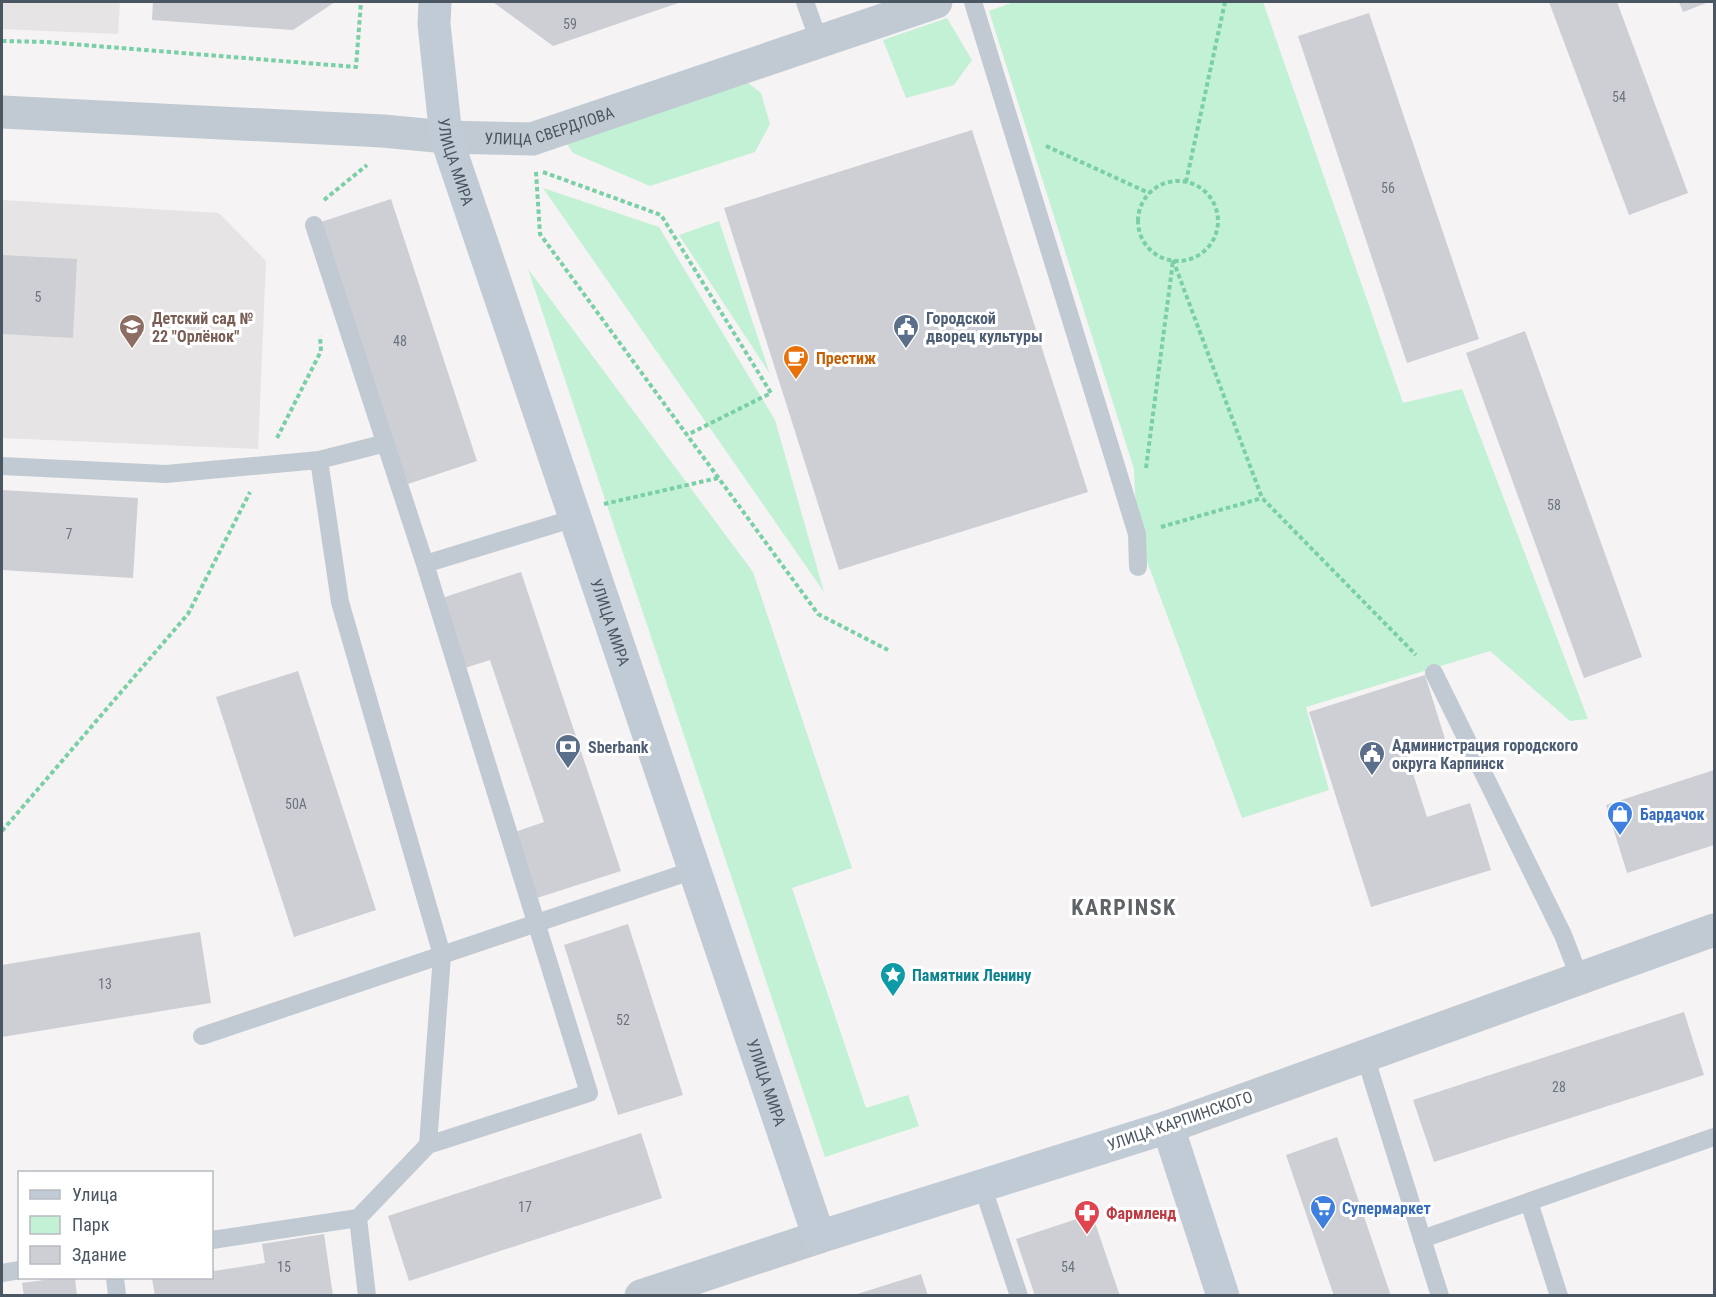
<svg xmlns="http://www.w3.org/2000/svg" width="1716" height="1297" viewBox="0 0 1716 1297" font-family="'Roboto Condensed',sans-serif">
  <style>
    .education { fill: #e6e4e5 }
    .green { fill: #c3f1d5 }
    .building { fill: #cdcfd5 }
    .lines { fill: none; stroke-linecap: round; stroke-linejoin: round }
    .path { stroke: #7ad0a6; stroke-width: 4; stroke-dasharray: 4.5 3; stroke-linecap: butt }
    .service { stroke: #c1cad2; stroke-width: 18 }
    .minor { stroke: #c1cad2; stroke-width: 33 }
    .tertiary { stroke: #c1cad2; stroke-width: 33 }
    .secondary { stroke: #c1cbd6; stroke-width: 33 }
    .labels { text-anchor: middle; dominant-baseline: central; stroke-width: 6; stroke-linejoin: round; paint-order: stroke }
    .number-label { font-size: 14px; fill: #6b747e }
    .street-label { font-size: 16px; fill: #4a5661; stroke: #fff }
    .education-label { font-size: 16px; font-weight: bold; fill: #785e54; stroke: #fff; text-anchor: start }
    .service-label { font-size: 16px; font-weight: bold; fill: #4e5e75; stroke: #fff; text-anchor: start }
    .food-label { font-size: 16px; font-weight: bold; fill: #c56008; stroke: #fff; text-anchor: start }
    .shop-label { font-size: 16px; font-weight: bold; fill: #366cbe; stroke: #fff; text-anchor: start }
    .culture-label { font-size: 16px; font-weight: bold; fill: #0d838f; stroke: #fff; text-anchor: start }
    .health-label { font-size: 16px; font-weight: bold; fill: #be3a42; stroke: #fff; text-anchor: start }
    .district-label { font-size: 22px; font-weight: bold; letter-spacing: 1.5px; fill: #5f6368; stroke: #fff }
  </style>
  <rect width="100%" height="100%" fill="#f5f3f3"/>
  <path class="education" d="M2,2H120L118,34L2,29Z
    M2,200L219,213L266,261L258,449L2,438Z"/>
  <path class="green" d="M1014,2H1263L1403,403L1462,389L1588,719L1570,721L1490,651L1306,707L1329,790L1242,818L1137,534L1134,469L989,11Z
    M947,18L972,60L954,85L906,98L883,40Z
    M743,79L761,93L770,124L755,152L650,186L573,153L563,138Z
    M543,188L659,227L775,420L824,592Z
    M719,221L770,374L679,235Z
    M528,269L753,572L852,868L792,888L866,1108L908,1095L919,1126L825,1157Z"/>
  <path class="building" d="M153,2H335L293,30L152,20Z
    M493,2H681L553,46Z
    M1549,2H1617L1688,193L1629,215Z
    M1679,2H1709L1683,12Z
    M1369,13L1479,339L1407,363L1298,36Z
    M972,130L1088,492L839,570L724,208Z
    M391,199L477,461L408,484L321,222Z
    M2,255L77,259L73,338L2,334Z
    M1525,331L1642,657L1584,678L1466,353Z
    M2,490L138,498L133,578L2,570Z
    M521,572L621,871L537,898L515,832L544,822L490,660L462,669L439,599Z
    M298,671L376,910L294,937L216,697Z
    M1425,675L1445,739L1406,752L1427,817L1470,803L1491,870L1371,907L1309,712Z
    M1714,770V845L1627,873L1606,805Z
    M628,924L683,1095L618,1115L564,945Z
    M200,932L211,1003L2,1037V965Z
    M1684,1012L1704,1075L1434,1162L1413,1100Z
    M641,1133L662,1198L409,1281L388,1216Z
    M1337,1137L1391,1296H1334L1286,1155Z
    M1092,1214L1120,1296H1035L1016,1239Z
    M324,1234L333,1296H155L152,1278H212V1260L214,1271L265,1263L262,1244Z
    M921,1274L928,1296H854V1295Z
    M59,1278H75L77,1296H24L22,1283Z"/>
  <g class="lines">
    <path class="path" d="M2,41L46,42L356,67L361,2
      M1046,146L1149,193
      M536,172L540,234L818,614L888,650
      M543,172L661,215L771,393L687,435
      M1138 221a40 40 0 1 1 80 0a40 40 0 1 1-80 0Z
      M1186,182L1225,2
      M324,200L367,165
      M1173,260L1262,498L1416,655
      M277,438L321,351L320,336
      M1146,468L1173,261
      M604,504L718,478
      M1161,527L1262,498
      M2,831L188,614L250,492"/>
    <path class="service" d="M805,2L819,41
      M973,2L1137,534L1138,567
      M314,225L425,564L589,1093L428,1145L358,1218
      M319,460L340,602L442,955L428,1145
      M2,466L166,474L319,460L386,443
      M425,564L575,518
      M1434,673L1563,935L1580,979
      M202,1036L694,870
      M1365,1056L1440,1296
      M982,1185L1019,1296
      M1529,1202L1559,1296
      M1422,1239L1714,1137
      M212,1240L358,1218L367,1296
      M2,1273L20,1270
      M115,1278L117,1296"/>
    <path class="minor" id="s1" d="M2,112L383,131L446,137L532,139L936,2"/>
    <path class="tertiary" d="M1168,1127L1714,930
      M641,1296L819,1237"/>
    <path class="secondary" id="s2" d="M435,2L434,24L446,137L819,1237L1168,1127L1223,1296"/>
  </g>
  <defs>
    <symbol id="school-pin" viewBox="-11 -11 22 30"><path d="M0 17L-7.5 6A9.5 9.5 0 1 1 7.5 6Z" fill="#8d6e63" stroke="#fff"/><path d="M0-5L7-2L0 1L-7-2ZM-4 1L0 2.5L4 1V4Q0 6-4 4Z" fill="#fff"/></symbol>
    <symbol id="civic-pin" viewBox="-11 -11 22 30"><path d="M0 17L-7.5 6A9.5 9.5 0 1 1 7.5 6Z" fill="#5c6f8a" stroke="#fff"/><path d="M-.6-6.5H3V-4.5H.6V-3L4-1V1h2V6H-6V1h2V-1L-.6-3ZM-1.2 2.5V6h2.4V2.5Z" fill="#fff"/></symbol>
    <symbol id="cafe-pin" viewBox="-11 -11 22 30"><path d="M0 17L-7.5 6A9.5 9.5 0 1 1 7.5 6Z" fill="#e8710a" stroke="#fff"/><path d="M-5.5-4.5H6V0H3Q3 3.5 0 3.5H-2.5Q-5.5 3.5-5.5 0ZM3-3.2v2h1.7v-2ZM-6 4.5H4V6H-6Z" fill="#fff"/></symbol>
    <symbol id="bank-pin" viewBox="-11 -11 22 30"><path d="M0 17L-7.5 6A9.5 9.5 0 1 1 7.5 6Z" fill="#5c6f8a" stroke="#fff"/><path d="M-6-4H6V4H-6ZM0-2.3a2.3 2.3 0 1 0 0 4.6a2.3 2.3 0 1 0 0-4.6Z" fill="#fff"/></symbol>
    <symbol id="shop-pin" viewBox="-11 -11 22 30"><path d="M0 17L-7.5 6A9.5 9.5 0 1 1 7.5 6Z" fill="#3f7fe0" stroke="#fff"/><path d="M-5-2.5h2.3a2.7 3.5 0 0 1 5.4 0H5L5.5 6h-11ZM-1.5-2.5h3a1.5 2.3 0 0 0-3 0Z" fill="#fff"/></symbol>
    <symbol id="sight-pin" viewBox="-11 -11 22 30"><path d="M0 17L-7.5 6A9.5 9.5 0 1 1 7.5 6Z" fill="#0f9aa8" stroke="#fff"/><path d="M0-6L1.8-2.2L6-1.7L2.9 1.2L3.7 5.4L0 3.3L-3.7 5.4L-2.9 1.2L-6-1.7L-1.8-2.2Z" fill="#fff"/></symbol>
    <symbol id="supermarket-pin" viewBox="-11 -11 22 30"><path d="M0 17L-7.5 6A9.5 9.5 0 1 1 7.5 6Z" fill="#3f7fe0" stroke="#fff"/><path d="M-6-5.5h2.5l.6 2H6L4.5 2H-2.5L-4.4-4H-6ZM-1.5 3.2a1.3 1.3 0 1 0 .1 0ZM3 3.2a1.3 1.3 0 1 0 .1 0Z" fill="#fff"/></symbol>
    <symbol id="pharmacy-pin" viewBox="-11 -11 22 30"><path d="M0 17L-7.5 6A9.5 9.5 0 1 1 7.5 6Z" fill="#e0444e" stroke="#fff"/><path d="M-2-6h4v4h4v4h-4v4h-4v-4h-4v-4h4Z" fill="#fff"/></symbol>
  </defs>
  <g fill-rule="evenodd">
    <use href="#school-pin" x="117" y="312" width="30" height="40"/>
    <use href="#civic-pin" x="891" y="312" width="30" height="40"/>
    <use href="#cafe-pin" x="781" y="343" width="30" height="40"/>
    <use href="#bank-pin" x="553" y="732" width="30" height="40"/>
    <use href="#civic-pin" x="1357" y="739" width="30" height="40"/>
    <use href="#shop-pin" x="1605" y="799" width="30" height="40"/>
    <use href="#sight-pin" x="878" y="960" width="30" height="40"/>
    <use href="#supermarket-pin" x="1308" y="1193" width="30" height="40"/>
    <use href="#pharmacy-pin" x="1072" y="1198" width="30" height="40"/>
  </g>
  <g class="labels">
    <g class="number-label">
      <text x="570" y="24">59</text>
      <text x="1619" y="97">54</text>
      <text x="1388" y="188">56</text>
      <text x="38" y="297">5</text>
      <text x="400" y="341">48</text>
      <text x="1554" y="505">58</text>
      <text x="69" y="534">7</text>
      <text x="296" y="804">50А</text>
      <text x="105" y="984">13</text>
      <text x="623" y="1020">52</text>
      <text x="1559" y="1087">28</text>
      <text x="525" y="1207">17</text>
      <text x="284" y="1267">15</text>
      <text x="1068" y="1267">54</text>
    </g>
    <g class="street-label">
      <text stroke="none"><textPath href="#s1" startOffset="550">УЛИЦА СВЕРДЛОВА</textPath></text>
      <text stroke="none"><textPath href="#s2" startOffset="162">УЛИЦА МИРА</textPath></text>
      <text stroke="none"><textPath href="#s2" startOffset="648">УЛИЦА МИРА</textPath></text>
      <text stroke="none"><textPath href="#s2" startOffset="1134">УЛИЦА МИРА</textPath></text>
      <text transform="translate(1180 1121) rotate(-19)">УЛИЦА КАРПИНСКОГО</text>
    </g>
    <g class="education-label">
      <text x="152" y="318">Детский сад №<tspan x="152" dy="18">22 "Орлёнок"</tspan></text>
    </g>
    <g class="service-label">
      <text x="926" y="318">Городской<tspan x="926" dy="18">дворец культуры</tspan></text>
      <text x="1392" y="745">Администрация городского<tspan x="1392" dy="18">округа Карпинск</tspan></text>
      <text x="588" y="747">Sberbank</text>
    </g>
    <g class="food-label">
      <text x="816" y="358">Престиж</text>
    </g>
    <g class="shop-label">
      <text x="1640" y="814">Бардачок</text>
      <text x="1342" y="1208">Супермаркет</text>
    </g>
    <g class="culture-label">
      <text x="912" y="975">Памятник Ленину</text>
    </g>
    <g class="health-label">
      <text x="1106" y="1213">Фармленд</text>
    </g>
    <g class="district-label">
      <text x="1124" y="907">KARPINSK</text>
    </g>
  </g>
  <rect width="1716" height="1297" fill="none" stroke="#4a5661" stroke-width="6"/>
  <rect x="18" y="1171" width="195" height="108" fill="#ffffff" stroke="#b7bbc0" stroke-width="1.5"/>
  <rect x="30" y="1190" width="30" height="9" fill="#c1cbd6" stroke="#b7bbc0" stroke-width="1.5"/>
  <text x="72" y="1201" font-size="18" fill="#4a5661">Улица</text>
  <rect x="30" y="1216" width="30" height="18" fill="#c3f1d5" stroke="#b7bbc0" stroke-width="1.5"/>
  <text x="72" y="1231" font-size="18" fill="#4a5661">Парк</text>
  <rect x="30" y="1246" width="30" height="18" fill="#cdcfd5" stroke="#b7bbc0" stroke-width="1.5"/>
  <text x="72" y="1261" font-size="18" fill="#4a5661">Здание</text>
</svg>
